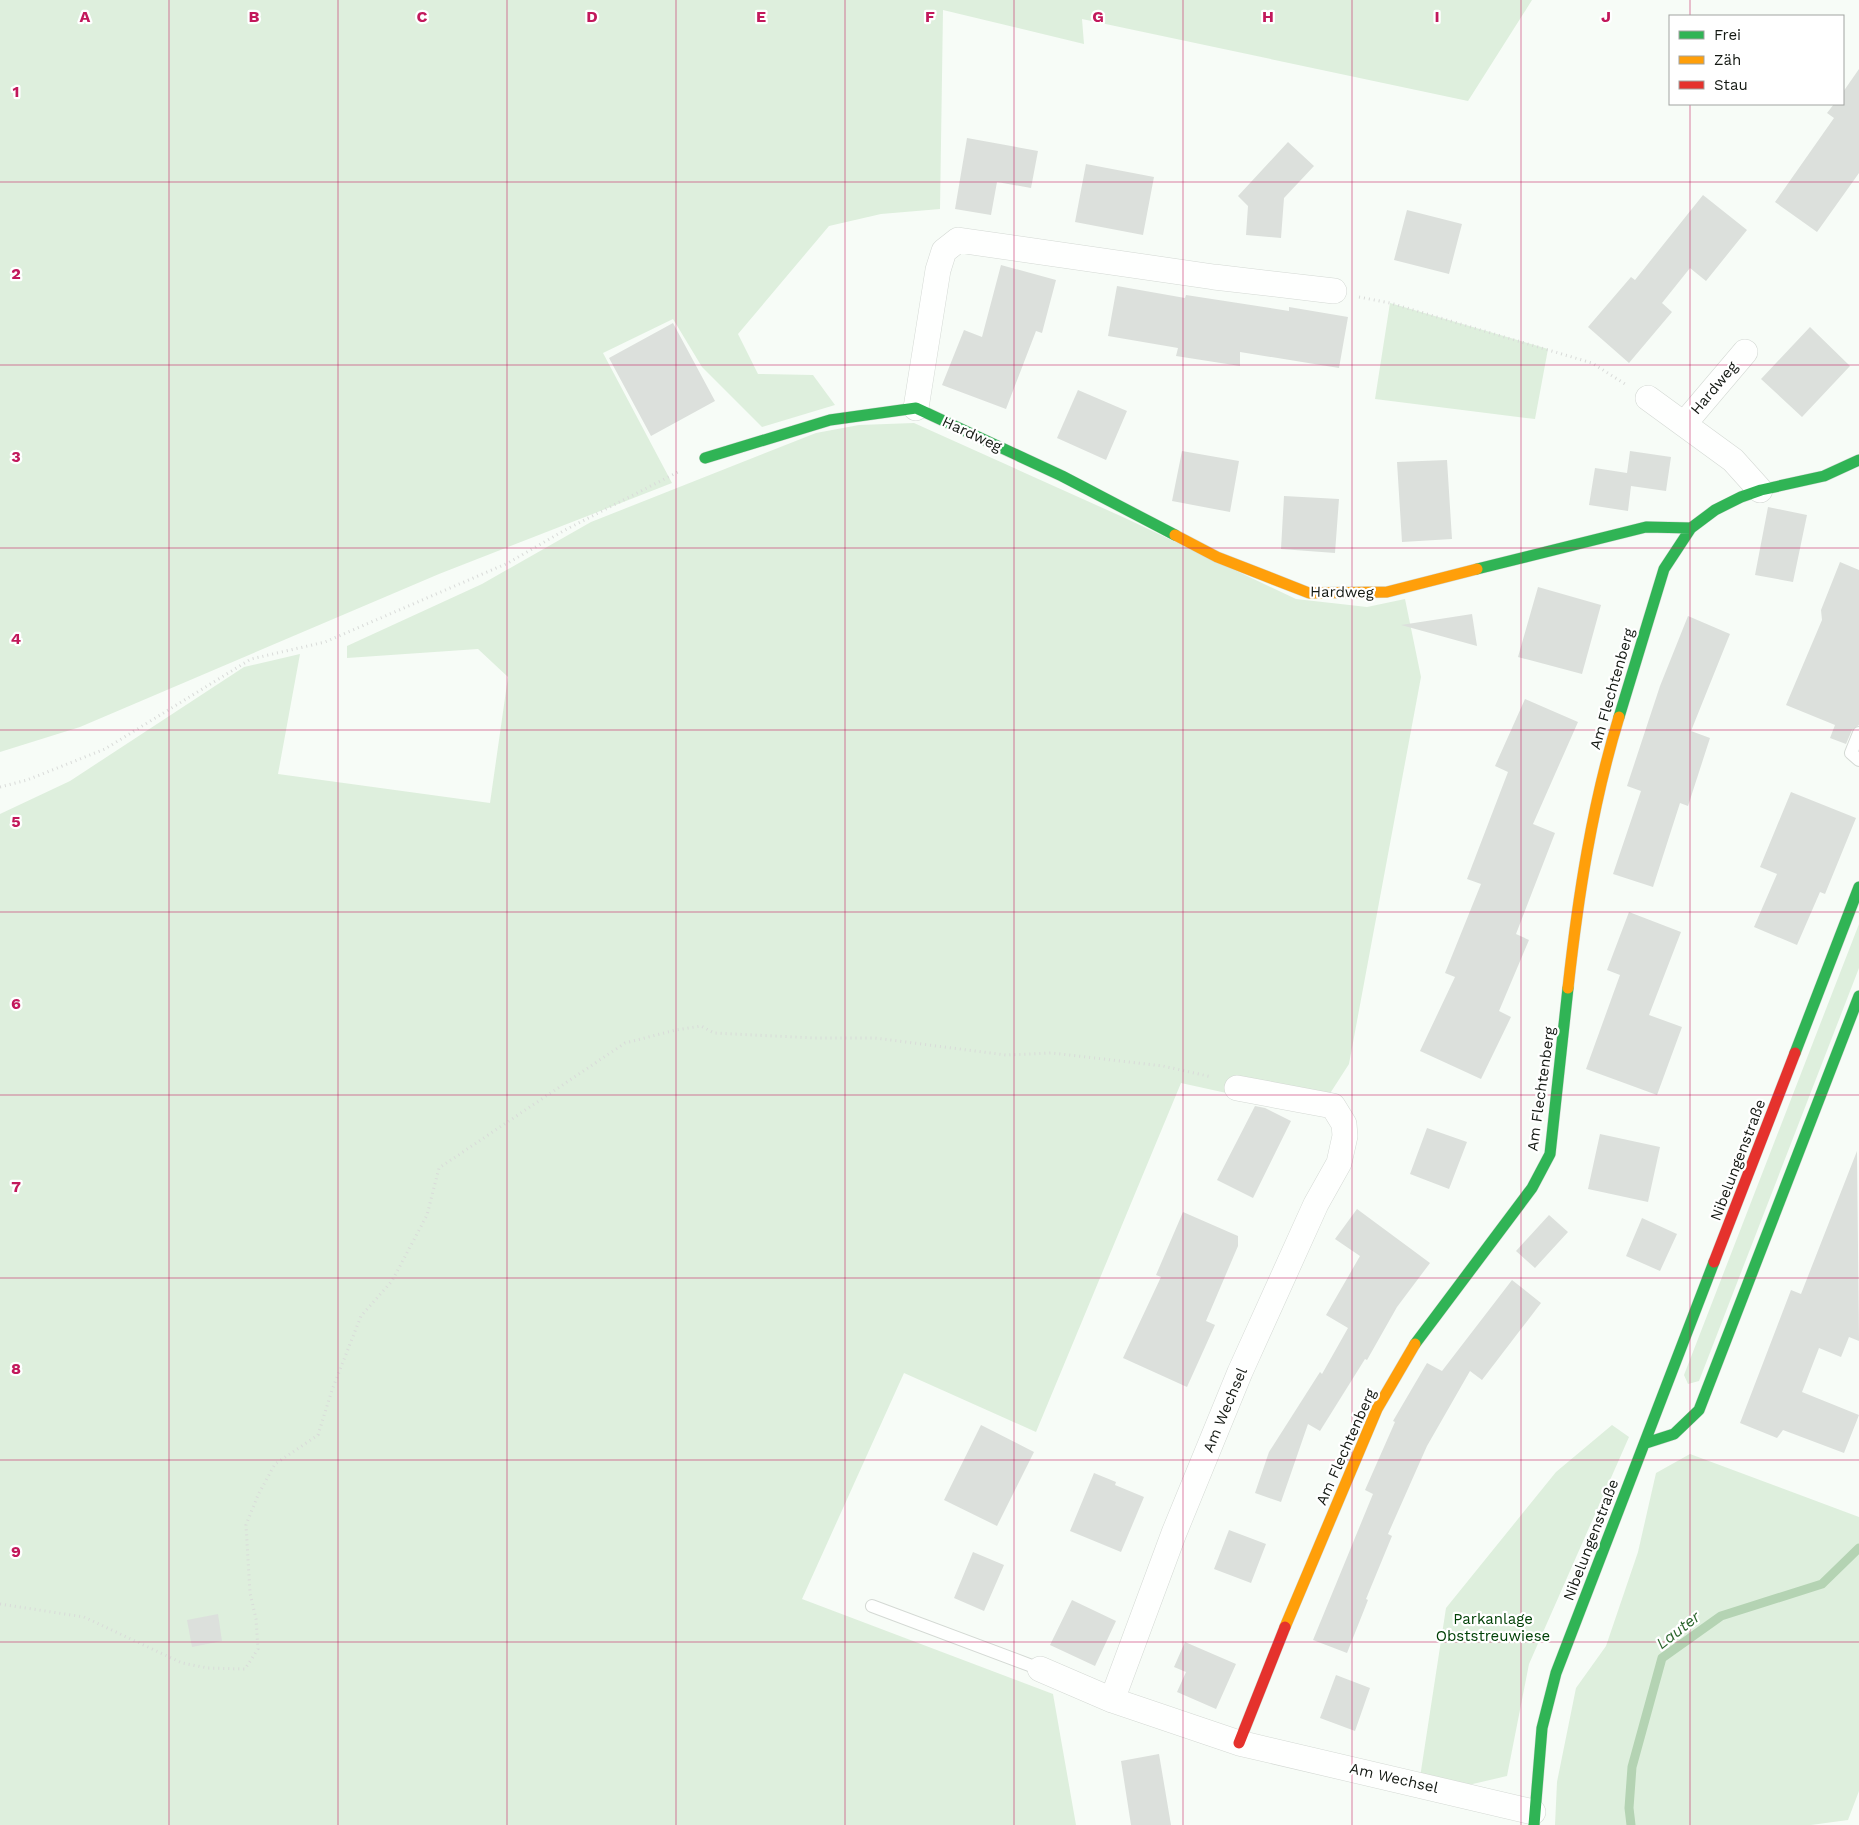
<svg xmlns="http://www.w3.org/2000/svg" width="1859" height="1825" viewBox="0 0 1859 1825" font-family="'Work Sans',sans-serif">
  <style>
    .green { fill: #deefdd }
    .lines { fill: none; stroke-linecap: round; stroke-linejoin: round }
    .stream { stroke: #b4d3b3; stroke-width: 9 }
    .building { fill: #dce0dc }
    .lane-casing { stroke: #d4d9d4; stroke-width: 14 }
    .street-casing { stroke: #d4d9d4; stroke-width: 26 }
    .fast-casing { stroke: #d4d9d4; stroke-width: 12 }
    .slow-casing { stroke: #d4d9d4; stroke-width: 12 }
    .jam-casing { stroke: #d4d9d4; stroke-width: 12 }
    .path { stroke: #d9dbd9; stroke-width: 3; stroke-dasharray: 1 4; stroke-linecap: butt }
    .lane { stroke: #fefffe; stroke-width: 12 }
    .street { stroke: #fefffe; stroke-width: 25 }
    .fast { stroke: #30b455; stroke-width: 11 }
    .slow { stroke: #ff9f0a; stroke-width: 11 }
    .jam { stroke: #e5322d; stroke-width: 11 }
    .grid { fill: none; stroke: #c2185b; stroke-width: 1; stroke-opacity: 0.55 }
    .labels { text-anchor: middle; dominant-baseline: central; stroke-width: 4.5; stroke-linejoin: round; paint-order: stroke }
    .street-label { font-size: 15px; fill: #141913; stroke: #fff }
    .park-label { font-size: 15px; fill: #004106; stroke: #fff }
    .water-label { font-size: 16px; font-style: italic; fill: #2a642c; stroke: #fff }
    .grid-label { font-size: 16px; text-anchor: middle; font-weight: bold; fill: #c2185b; stroke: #fff; stroke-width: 4.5; stroke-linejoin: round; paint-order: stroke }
  </style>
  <rect width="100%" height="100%" fill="#f7fcf7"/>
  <path class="green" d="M0,0H1532L1468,101L1082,19L1084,44L943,10L940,209L881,214L829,226L738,334L758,374L813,375L835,405L762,427L702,367L673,319L603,353L672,483L439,574L80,727L0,752Z
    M1390,303L1548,349L1535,419L1375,399Z
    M914,423L1125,518L1296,599L1367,607L1405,599L1421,677L1349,1064L1329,1095L1231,1094L1181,1083L1036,1432L904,1373L802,1599L1053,1694L1076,1825H0V814L70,781L244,667L300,654L278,774L490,803L508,677L478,649L347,658V646L482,584L591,522L816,433L859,425Z
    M1859,924V968L1699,1381L1688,1384L1684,1375Z
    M1612,1425L1629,1437L1529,1664L1507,1776L1417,1797L1446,1608L1556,1472Z
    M1690,1454L1859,1517V1791L1848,1820L1811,1825H1555L1557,1782L1576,1688L1606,1646L1638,1552L1656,1473Z"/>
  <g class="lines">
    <path class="stream" d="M1631,1825L1629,1808L1632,1767L1662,1658L1721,1616L1822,1584L1859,1548"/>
  </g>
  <path class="building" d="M1859,69V173L1817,232L1775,202L1834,118L1827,113L1834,104H1843V92Z
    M967,138L1038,151L1031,188L997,182L991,215L955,209Z
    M1288,142L1314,166L1284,198L1281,238L1246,235L1248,206L1238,196Z
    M1086,164L1154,177L1143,235L1075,222Z
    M1703,195L1747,230L1706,281L1690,268L1662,303L1672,312L1629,363L1588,327L1631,277L1635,280Z
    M1407,210L1462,224L1449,274L1394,260Z
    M1001,265L1056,280L1042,333L1036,331L1006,409L942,385L964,330L982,337Z
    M1117,286L1185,298L1186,295L1289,311V307L1348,317L1339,368L1240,352V366L1176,356L1178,348L1108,336Z
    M673,323L715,401L651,436L609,358Z
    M1810,327L1850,366L1802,417L1761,379Z
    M1078,390L1127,411L1106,460L1057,438Z
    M1182,451L1239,461L1230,512L1172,501Z
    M1630,451L1671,457L1666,491L1631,486L1628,511L1589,505L1595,468L1627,473Z
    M1447,460L1452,539L1402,542L1397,462Z
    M1284,496L1339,499L1335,553L1281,549Z
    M1768,507L1807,515L1793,582L1755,575Z
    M1840,562L1859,570V725L1852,730L1846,744L1830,738L1835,725L1786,705L1822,620L1821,610Z
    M1538,587L1601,605L1582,674L1518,657Z
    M1472,614L1477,646L1401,625Z
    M1688,616L1730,634L1691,731L1710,738L1688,806L1680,803L1653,887L1613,874L1641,791L1627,786L1660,686Z
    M1525,699L1578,722L1533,824L1555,833L1516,934L1529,940L1499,1011L1511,1017L1481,1079L1420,1051L1455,977L1445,973L1481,884L1467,879L1508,772L1495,766Z
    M1791,792L1856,818L1825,894L1820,892L1797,945L1754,927L1777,874L1760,867Z
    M1629,912L1681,932L1649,1015L1682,1027L1657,1095L1586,1069L1620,975L1607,970Z
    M1255,1106L1265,1108L1291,1121L1253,1198L1217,1180Z
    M1427,1128L1467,1142L1449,1189L1410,1174Z
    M1600,1134L1660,1147L1648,1202L1588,1189Z
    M1857,1151L1859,1341L1849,1337L1841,1357L1819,1348L1802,1392L1859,1415L1844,1453L1783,1430L1777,1438L1740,1423L1791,1290L1801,1294Z
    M1357,1209L1430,1263L1397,1307L1367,1360L1365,1359L1320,1431L1308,1424L1281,1502L1255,1493L1269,1452L1320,1372L1322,1374L1348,1328L1326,1315L1360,1256L1335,1239Z
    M1183,1212L1238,1236V1246L1206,1321L1215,1325L1187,1387L1123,1358L1161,1277L1156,1275Z
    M1549,1215L1568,1232L1535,1268L1516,1251Z
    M1642,1218L1677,1234L1660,1271L1626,1256Z
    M1512,1280L1541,1303L1482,1380L1470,1371L1427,1446L1388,1534L1392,1536L1366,1599L1368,1600L1347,1653L1313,1640L1373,1494L1365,1490L1395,1422L1393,1421L1427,1363L1442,1371Z
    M981,1425L1034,1452L997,1526L944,1500Z
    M1094,1473L1116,1482L1115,1485L1144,1497L1121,1552L1070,1531Z
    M1229,1530L1266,1544L1251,1583L1214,1569Z
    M973,1552L1004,1565L984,1611L954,1598Z
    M1072,1600L1116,1621L1095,1666L1050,1645Z
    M218,1614L222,1641L192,1647L187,1620Z
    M1185,1642L1236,1664L1216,1709L1177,1692L1186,1672L1174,1667Z
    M1336,1675L1370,1688L1355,1731L1320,1718Z
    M1159,1754L1171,1825H1131L1121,1761Z"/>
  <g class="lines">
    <defs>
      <path id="lane" d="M1859,733L1851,753L1859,760
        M872,1606L1040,1669"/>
      <path id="street" d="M1648,398L1733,460L1760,490
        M916,408L938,270L944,251L958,240L1214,277L1334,291
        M1684,424L1745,352
        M1040,1669L1112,1700L1239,1743L1533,1812
        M1112,1700L1174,1533L1240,1372L1316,1204L1339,1163L1345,1136L1344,1124L1333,1106L1237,1088"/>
      <path id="fast" d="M705,458L830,420L916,408L1062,476L1175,535
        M1477,569L1646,527L1691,528L1715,510L1741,497L1761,490L1824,476L1859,460
        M1619,717L1664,569L1691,528
        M1795,1053L1859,887
        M1415,1344L1532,1188L1550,1154L1568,988
        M1646,1443L1674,1434L1699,1410L1859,996
        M1534,1825L1542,1728L1556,1673L1714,1262"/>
      <path id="slow" d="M1175,535L1217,557L1309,593L1387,592L1477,569
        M1568,988C1578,897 1592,805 1619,717
        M1285,1627L1377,1409L1415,1344"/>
      <path id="jam" d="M1714,1262L1795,1053
        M1239,1743L1285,1627"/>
    </defs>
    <use href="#lane" class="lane-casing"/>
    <use href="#street" class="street-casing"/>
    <use href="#fast" class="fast-casing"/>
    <use href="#slow" class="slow-casing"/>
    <use href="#jam" class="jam-casing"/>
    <path class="path" d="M1359,297L1390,303L1592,363L1625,384
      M0,787L27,780L105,749L251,659L325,642L508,563L565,530L680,471
      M0,1604L84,1617L182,1663L208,1668L245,1669L258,1649L256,1619L250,1593L246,1525L258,1495L275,1464L318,1435L332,1390L361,1316L392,1281L427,1215L439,1168L625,1043L676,1030L701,1026L714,1033L814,1038H875L1006,1055L1052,1053L1163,1066L1212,1077"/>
    <use href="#lane" class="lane"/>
    <use href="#street" class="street"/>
    <use href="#fast" class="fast"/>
    <use href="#slow" class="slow"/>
    <use href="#jam" class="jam"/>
  </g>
  <path class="grid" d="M169,0V1825M338,0V1825M507,0V1825M676,0V1825M845,0V1825M1014,0V1825M1183,0V1825M1352,0V1825M1521,0V1825M1690,0V16M1690,104V1825M0,182H1859M0,365H1859M0,548H1859M0,730H1859M0,912H1859M0,1095H1859M0,1278H1859M0,1460H1859M0,1642H1859"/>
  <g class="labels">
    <g class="street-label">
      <text transform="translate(1714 388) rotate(-50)">Hardweg</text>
      <text transform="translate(972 434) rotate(25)">Hardweg</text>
      <text transform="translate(1342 592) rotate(1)">Hardweg</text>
      <text transform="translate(1612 689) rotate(-74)">Am Flechtenberg</text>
      <text transform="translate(1541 1089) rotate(-82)">Am Flechtenberg</text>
      <text transform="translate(1738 1160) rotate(-69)">Nibelungenstraße</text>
      <text transform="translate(1225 1410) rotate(-67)">Am Wechsel</text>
      <text transform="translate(1346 1447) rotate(-66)">Am Flechtenberg</text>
      <text transform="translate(1591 1540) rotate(-69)">Nibelungenstraße</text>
      <text transform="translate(1394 1778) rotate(13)">Am Wechsel</text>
    </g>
    <g class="park-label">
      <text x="1493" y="1619">Parkanlage<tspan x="1493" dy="17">Obststreuwiese</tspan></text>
    </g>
    <g class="water-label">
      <text transform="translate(1678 1630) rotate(-38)">Lauter</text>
    </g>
  </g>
  <g class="grid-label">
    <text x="85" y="22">A</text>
    <text x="254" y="22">B</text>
    <text x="422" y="22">C</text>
    <text x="592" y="22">D</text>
    <text x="761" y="22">E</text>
    <text x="930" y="22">F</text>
    <text x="1098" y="22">G</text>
    <text x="1268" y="22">H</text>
    <text x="1437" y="22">I</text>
    <text x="1606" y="22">J</text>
    <text x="16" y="97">1</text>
    <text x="16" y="279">2</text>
    <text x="16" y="462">3</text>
    <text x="16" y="644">4</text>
    <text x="16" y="827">5</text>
    <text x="16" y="1009">6</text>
    <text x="16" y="1192">7</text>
    <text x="16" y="1374">8</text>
    <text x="16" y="1557">9</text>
  </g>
  <rect x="1669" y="15" width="175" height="90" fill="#ffffff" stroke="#a1a3a1"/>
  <rect x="1679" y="31" width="25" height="8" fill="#30b455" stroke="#a1a3a1"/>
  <text x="1714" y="40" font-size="15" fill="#141913">Frei</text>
  <rect x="1679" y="56" width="25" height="8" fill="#ff9f0a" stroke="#a1a3a1"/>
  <text x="1714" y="65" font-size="15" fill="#141913">Zäh</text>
  <rect x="1679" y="81" width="25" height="8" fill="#e5322d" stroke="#a1a3a1"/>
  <text x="1714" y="90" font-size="15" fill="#141913">Stau</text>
</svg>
